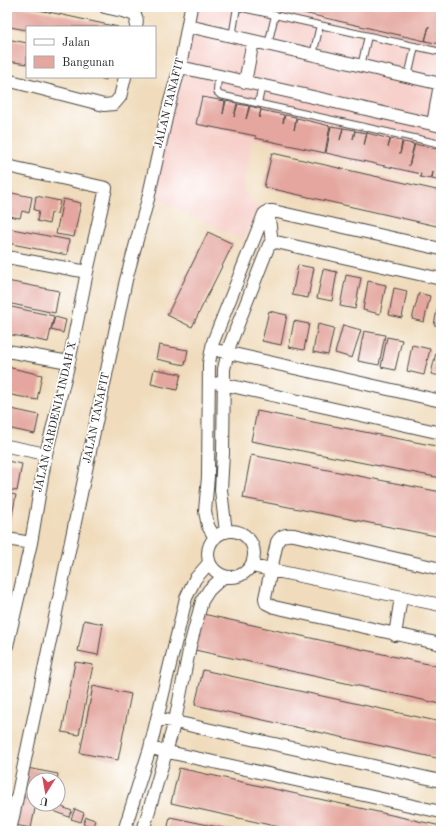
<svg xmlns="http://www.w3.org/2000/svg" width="448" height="838" viewBox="0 0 448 838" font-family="'Old Standard TT',serif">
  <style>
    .built { fill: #f7d0cb }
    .building { fill: #e4a69e }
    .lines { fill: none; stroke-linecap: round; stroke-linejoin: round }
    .lane-casing { stroke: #494641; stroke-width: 8 }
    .street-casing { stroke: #494641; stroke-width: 14 }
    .lane { stroke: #fff; stroke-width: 6 }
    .street { stroke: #fff; stroke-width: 12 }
    .labels { text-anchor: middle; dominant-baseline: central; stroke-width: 3.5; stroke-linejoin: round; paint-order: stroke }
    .street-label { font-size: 11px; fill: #2b2b2b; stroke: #fff }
  </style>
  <rect width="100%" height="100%" fill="#fff"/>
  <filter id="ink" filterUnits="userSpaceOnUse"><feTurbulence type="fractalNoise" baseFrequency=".025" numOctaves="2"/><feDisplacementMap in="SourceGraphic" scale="8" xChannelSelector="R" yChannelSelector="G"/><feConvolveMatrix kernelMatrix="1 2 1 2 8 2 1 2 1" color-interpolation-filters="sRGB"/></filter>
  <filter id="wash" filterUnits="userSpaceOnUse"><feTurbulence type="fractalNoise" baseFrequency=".012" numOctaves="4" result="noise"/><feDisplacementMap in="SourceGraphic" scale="16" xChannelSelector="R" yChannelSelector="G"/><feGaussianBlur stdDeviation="0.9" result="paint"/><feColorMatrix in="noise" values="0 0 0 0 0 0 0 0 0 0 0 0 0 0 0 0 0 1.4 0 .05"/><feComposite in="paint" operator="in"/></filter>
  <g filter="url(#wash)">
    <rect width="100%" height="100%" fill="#f0dcbc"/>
    <path class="built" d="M193,7H441V184L253,140L242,190L259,207L242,240L150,195Z"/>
    <g id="blocks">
      <path class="building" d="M7,7H20L49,12L118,27H27V30L15,28L7,26Z
        M280,7H309L308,14Z
        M310,7H441V44L425,41L429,26L425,41L308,14Z
        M7,39L27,43V64L7,61Z
        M95,77H107L106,80Z
        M202,97L225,101L223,114L226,101L237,103L234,117L238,104L249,106L246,119L250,106L261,109L259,118L261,110L284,115L283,123L285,115L296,117L294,130L297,118L330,126L325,153L255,138L256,136L196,124Z
        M331,126L343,128L340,140L343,128L355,130L353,139L355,131L367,133L364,145L367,133L390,139L388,147L391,139L402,141L400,154L403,142L414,144L409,166L415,144L441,150V181L432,179L433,172L431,179L420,177L421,174L326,153Z
        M272,153L441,191V227L264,187Z
        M7,192L32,197L29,213L22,211L20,218L8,216L10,209L7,208Z
        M36,196L60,201L57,214L51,213L49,224L37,221L39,211L34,210Z
        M63,199L81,203L74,237L56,234Z
        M7,228L69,240L67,255L7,243Z
        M208,232L233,244L192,327L167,315Z
        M298,265L314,268L308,298L292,295Z
        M323,269L337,272L332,301L317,298Z
        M346,275L361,278L355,309L340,306Z
        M7,281L59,291L55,313L7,303Z
        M368,281L386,285L380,314L363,310Z
        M394,288L407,291L402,318L389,315Z
        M419,293L430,296L424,322L412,319Z
        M440,295H441V326L434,325Z
        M7,306L54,316L48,342L7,334Z
        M269,311L287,315L281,345L262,341Z
        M55,317L66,320L63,333L51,330Z
        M294,321L309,324L304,350L289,347Z
        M318,324L334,328L328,355L313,352Z
        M343,325L361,330L352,358L335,353Z
        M364,331L385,335L379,365L358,361Z
        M387,337L402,340L395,370L381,367Z
        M159,345L188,350L185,365L156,359Z
        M412,345L430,349L424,375L407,371Z
        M437,348H441V376L431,374Z
        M7,367L42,375L37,400L7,394Z
        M154,369L181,374L177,390L151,384Z
        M7,408L39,415L35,434L7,428Z
        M257,411L441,447V478L251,441Z
        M251,455L441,492V537L243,498Z
        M7,461L22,464L17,491L7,489Z
        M7,493L16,495L10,526L7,525Z
        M203,614L441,667V704L195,650Z
        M84,620L103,624L98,655L78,651Z
        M75,662L93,665L79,735L62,732Z
        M203,670L441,722V759L195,705Z
        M93,686L131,694L118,760L80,753Z
        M27,768L58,774L57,780H34V788L24,786Z
        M179,768L441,826V831H297L171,803Z
        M21,796L34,799V804H36L31,828L15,825Z
        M57,805L72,811L69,817L54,811Z
        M75,809L84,813L81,822L71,819Z
        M86,817L95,820L93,826L83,824Z
        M170,817L232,830L231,831H167Z"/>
    </g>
  </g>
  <g filter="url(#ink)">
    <use href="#blocks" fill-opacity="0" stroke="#494641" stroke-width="1"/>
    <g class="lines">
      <defs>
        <path id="lane" d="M238,7L441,52
          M232,37L237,7
          M268,45L275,15
          M313,55L320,25
          M361,66L368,36
          M218,76L217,92L220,95L441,144
          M408,77L415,46
          M258,103L262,86"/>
        <path id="street" d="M105,7C112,9 132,12 136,17C138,20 136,24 136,27
          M188,26L441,84
          M180,67L441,126
          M7,80L104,105L114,104L120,97L125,77
          M245,82L253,41
          M433,124L440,84
          M7,166L106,188L87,272L69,362L46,454L31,543L7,646
          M268,211L272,243
          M7,257L87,272
          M7,351L69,362
          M220,351L441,401
          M218,383L441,433
          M7,446L46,454
          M208 554a23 23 0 1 1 46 0a23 23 0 1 1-46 0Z
          M226,532L221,490L223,453L224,369L229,347L269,245L276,242L441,279
          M215,538L208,526L205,511L208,477L209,363L213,342L264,214L268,211H273L441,249
          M7,539L31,543
          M252,566L441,605
          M441,569L294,535C286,534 281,535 277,542L265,598L266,603L274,607L441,644
          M395,635L401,597
          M157,718L441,781
          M150,748L441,812
          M10,831L126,280L148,199L169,105L180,67L191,7
          M124,831L150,748L186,598L195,579L209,563
          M143,831L175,721L190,646L202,601L209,590L223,577"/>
      </defs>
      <use href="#lane" class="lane-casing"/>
      <use href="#street" class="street-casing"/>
      <use href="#lane" class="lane"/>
      <use href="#street" class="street"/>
    </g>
  </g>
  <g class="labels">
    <g class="street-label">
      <text transform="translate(170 103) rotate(-76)">JALAN TANAFIT</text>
      <text transform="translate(56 417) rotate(-77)">JALAN GARDENIA INDAH X</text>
      <text transform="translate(97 418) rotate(-78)">JALAN TANAFIT</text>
    </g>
  </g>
  <rect width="448" height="838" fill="none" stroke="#fff" stroke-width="24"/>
  <rect x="26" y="26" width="130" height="52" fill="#ffffff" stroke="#aaaaaa"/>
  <rect x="34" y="39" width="20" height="6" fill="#ffffff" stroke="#aaaaaa"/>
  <text x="62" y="46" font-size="12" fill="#2b2b2b">Jalan</text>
  <rect x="34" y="56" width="20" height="12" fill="#e4a69e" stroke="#aaaaaa"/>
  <text x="62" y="66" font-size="12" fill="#2b2b2b">Bangunan</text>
  <g transform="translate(46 792) rotate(191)"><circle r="19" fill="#ffffff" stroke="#aaaaaa"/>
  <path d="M0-3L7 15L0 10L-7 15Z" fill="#d1495b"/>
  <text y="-6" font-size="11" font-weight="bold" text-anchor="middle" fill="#2b2b2b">U</text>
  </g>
</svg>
